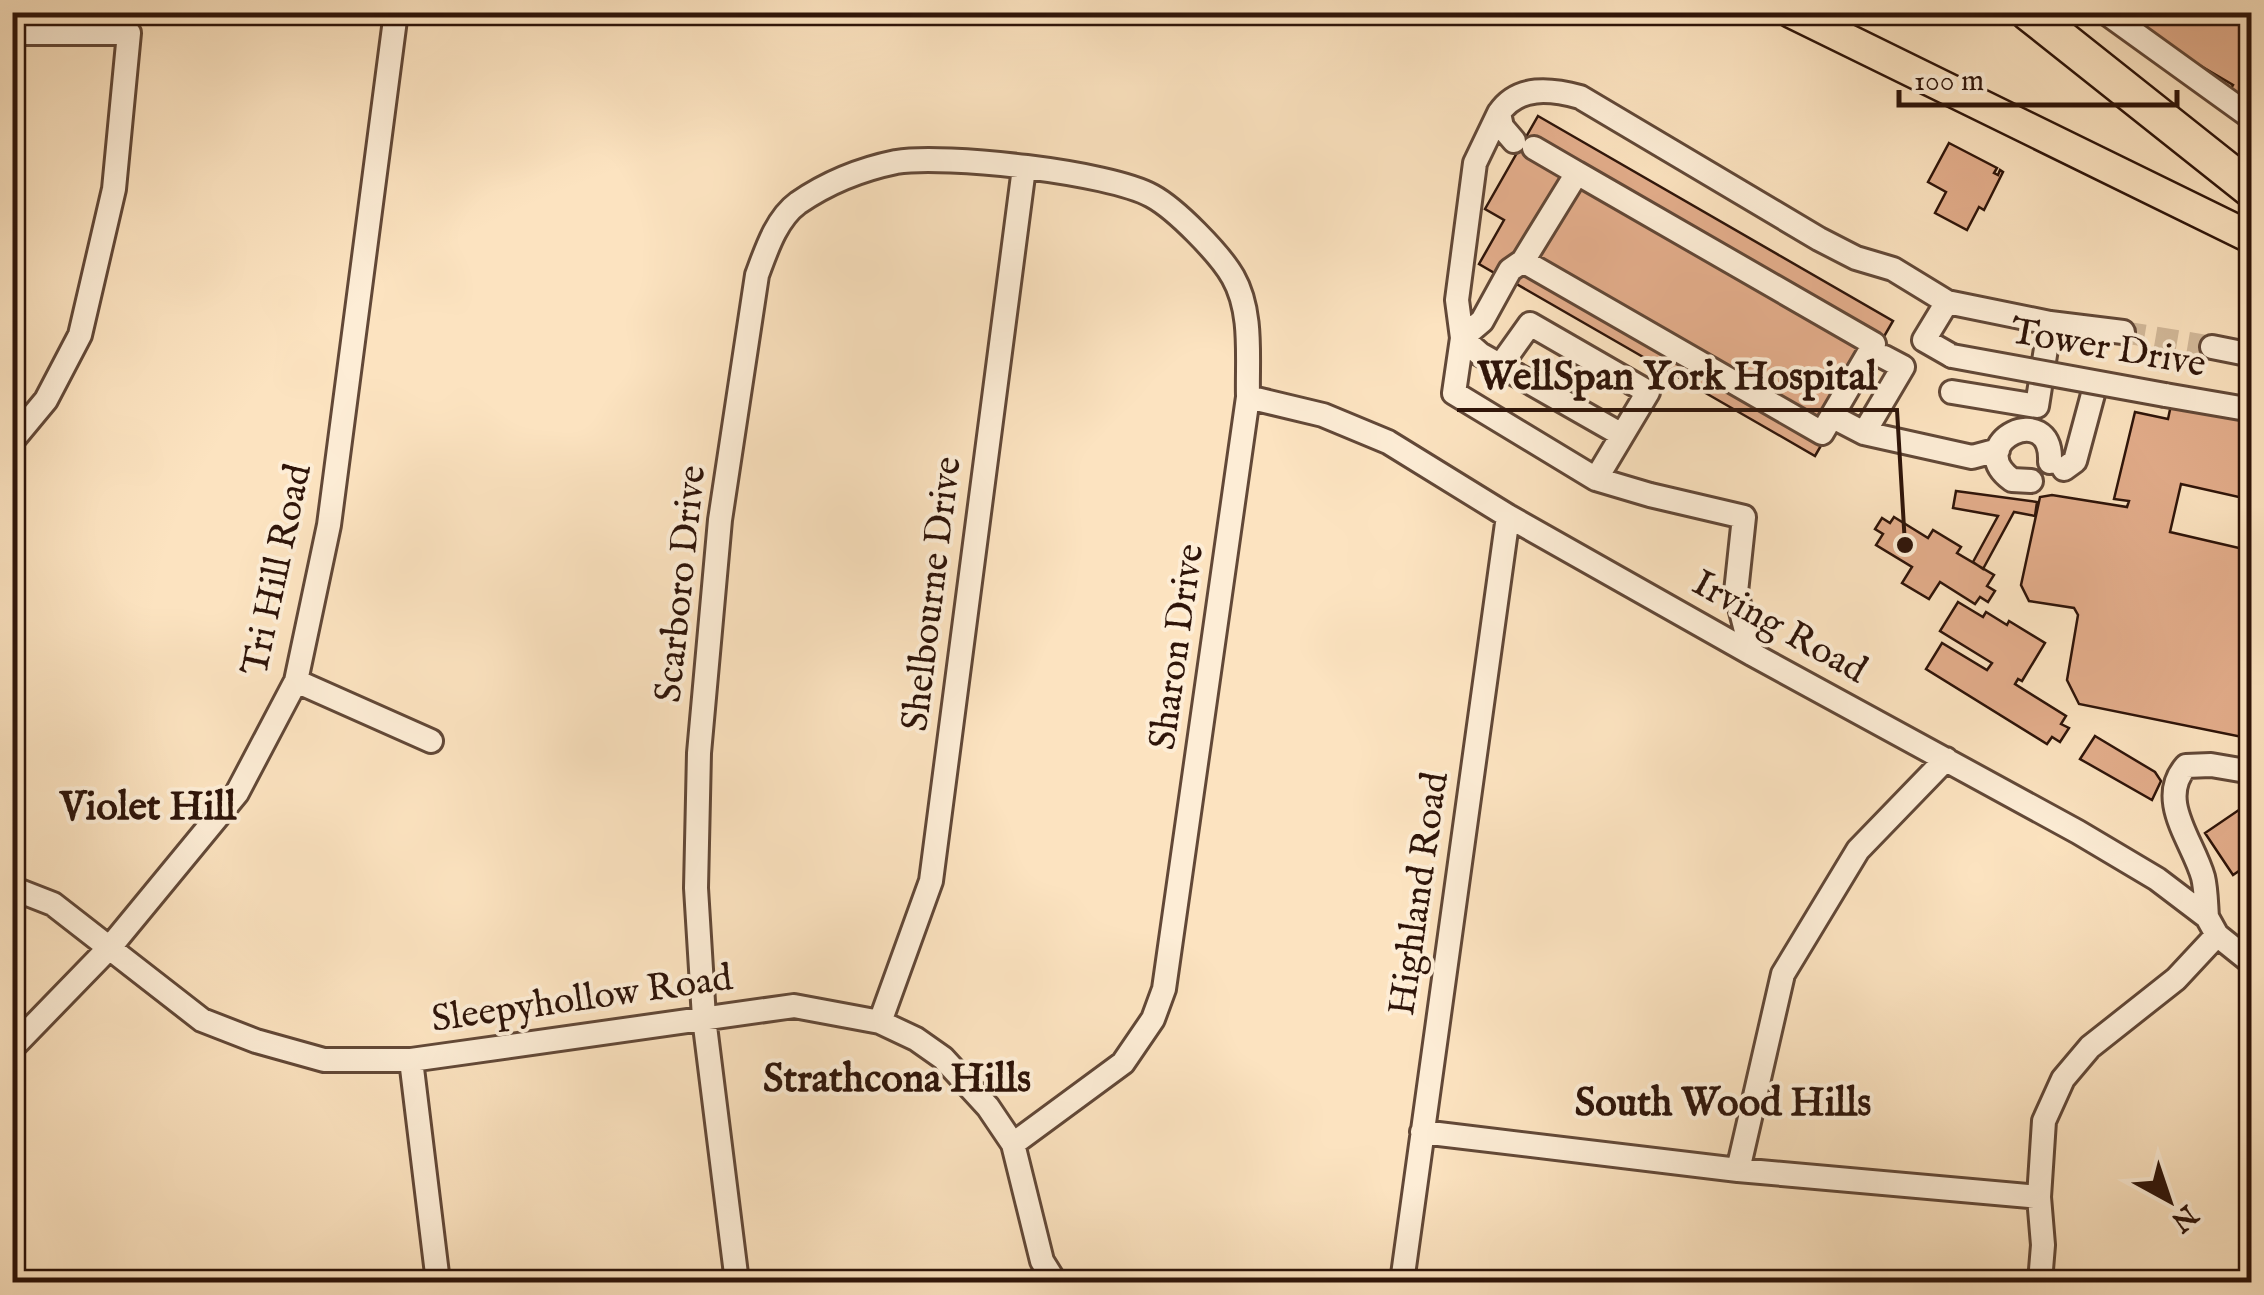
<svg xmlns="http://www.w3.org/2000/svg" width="2264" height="1295" viewBox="0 0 2264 1295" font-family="'IM FELL English',serif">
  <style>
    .building { fill: #e3ad8b; stroke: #2e1409; stroke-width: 2.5 }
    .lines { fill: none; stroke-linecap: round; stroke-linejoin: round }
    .minor-tunnel { stroke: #d3ba9b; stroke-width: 22; stroke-dasharray: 22 11; stroke-linecap: butt }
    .minor-casing { stroke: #624837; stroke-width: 28 }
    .major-casing { stroke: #2e1409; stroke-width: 35 }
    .highway-casing { stroke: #2e1409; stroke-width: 40 }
    .minor { stroke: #fdedd6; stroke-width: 22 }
    .major { stroke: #fce3c0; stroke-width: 30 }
    .highway { stroke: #fce3c0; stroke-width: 35 }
    .minor-bridge-casing { stroke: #624837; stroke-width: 28; stroke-linecap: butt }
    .minor-bridge { stroke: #fdedd6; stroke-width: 22 }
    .labels { text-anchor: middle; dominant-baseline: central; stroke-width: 8; stroke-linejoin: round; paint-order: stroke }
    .street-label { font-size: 38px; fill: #2e1409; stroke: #fdedd6 }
    .neighbourhood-label { font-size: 40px; font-weight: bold; fill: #2e1409; stroke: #fdedd6 }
    .leader { fill: none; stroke: #2e1409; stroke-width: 4 }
    .callout-dot { fill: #2e1409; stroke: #fdedd6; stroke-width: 4 }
    .callout-label { font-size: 40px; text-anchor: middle; font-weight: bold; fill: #2e1409; stroke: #fdedd6; stroke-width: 8; stroke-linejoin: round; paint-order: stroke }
  </style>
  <rect width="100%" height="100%" fill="#fce3c0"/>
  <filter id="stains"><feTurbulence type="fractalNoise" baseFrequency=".002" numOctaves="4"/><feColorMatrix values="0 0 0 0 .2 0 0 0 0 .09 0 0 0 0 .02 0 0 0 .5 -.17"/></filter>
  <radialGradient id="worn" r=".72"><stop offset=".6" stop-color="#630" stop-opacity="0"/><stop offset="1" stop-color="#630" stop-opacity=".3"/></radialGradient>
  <path class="building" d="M2109,12H2233L2252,24L2244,39L2252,43V103L2230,90L2233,85Z
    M1538,116L1893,321L1815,456L1513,282L1471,316L1496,274L1479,264L1504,220L1485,209Z
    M1949,143L1997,168L1994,173L1998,175L2000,170L2003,172L1984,210L1979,207L1967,230L1935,213L1946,192L1928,182Z
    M2171,405L2252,418V500L2181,484L2170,532L2252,551V739L2079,704L2067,680L2078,615L2074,608L2029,601L2021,585L2040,497L2052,495L2127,507L2129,501L2114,499L2135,412L2168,419Z
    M1956,491L2037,502L2035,516L2014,512L1983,569L1973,562L1998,516L1953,508Z
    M1894,517L1928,538L1933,530L1961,547L1957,553L1994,575L1987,586L1995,591L1988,602L1980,597L1975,604L1940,582L1929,599L1902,583L1912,567L1876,545L1883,534L1875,529L1882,518L1890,523Z
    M1958,602L1983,617L1986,612L2007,625L2009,621L2045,643L2022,681L2018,679L2015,684L2066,716L2061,724L2069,728L2060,742L2052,737L2047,744L1926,669L1942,643L1987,670L1992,663L1940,631Z
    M2095,736L2155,772L2161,781L2152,800L2080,759Z
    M2252,801V862L2233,875L2205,833Z"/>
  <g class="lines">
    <path class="minor-tunnel" d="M2123,332L2212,347"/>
    <defs>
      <path id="minor" d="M2105,12L2252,118
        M12,33H129L114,189L80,335L46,400L12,441
        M1499,113L1475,163L1457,300L1462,338L1480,354L1622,435
        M1514,141L1502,127L1499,113C1518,85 1551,89 1580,97L1819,239L1856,258L1893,269L1947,302
        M1534,148L1577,173
        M1523,261L1822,433L1874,344L1577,173L1523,261L1510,270L1482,321L1462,338L1454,393L1596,479
        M2212,347L2252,355
        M1952,356L1924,340L1947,302L2050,323L2123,332
        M1500,366L1530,324L1648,392L1596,479L1650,495L1744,517L1736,592L1752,654
        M1952,392L2037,406L2050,323
        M2165,395L2252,410
        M1248,397L1323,415L1388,442L1508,516L1752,654L2078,832L2157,879L2207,917L2217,935L2252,963
        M1837,419L1864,433L1972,457L1998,450
        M1864,433L1903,367L1884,357
        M2064,469L2075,461L2096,383
        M2031,481L2012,480C1961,443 2053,398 2050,462
        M296,681L431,741
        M12,888L53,904L202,1020L256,1041L324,1060H411L794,1006L880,1022L916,1039L943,1058L988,1107L1013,1144L1042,1261L1055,1282
        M2207,917C2206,904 2206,889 2203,877C2193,841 2156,800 2186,766L2211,765L2252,772
        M880,1022L931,881L1024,168
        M12,1048L111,946L237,793L296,681L329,525L396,12
        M411,1060L438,1282
        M1422,1132L1738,1170L2039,1197
        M1738,1170L1783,974L1858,850L1946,759
        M737,1282L704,1018L696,888L699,753L720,520L757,275C766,251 776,219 798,203C827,183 862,169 896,162C946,154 1109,172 1152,196C1176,209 1220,254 1233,277C1253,312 1247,358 1248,397L1164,989L1153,1019L1123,1063L1013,1144
        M1402,1282L1508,516
        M2040,1282L2043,1245L2039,1197L2044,1121L2063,1079L2090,1047L2176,979L2217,935"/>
      <path id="major" d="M1791,12L2252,238"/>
      <path id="highway" d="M2028,12L2252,190"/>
    </defs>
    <use href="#minor" class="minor-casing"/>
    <use href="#major" class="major-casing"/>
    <use href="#highway" class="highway-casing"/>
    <use href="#minor" class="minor"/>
    <use href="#major" class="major"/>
    <use href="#highway" class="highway"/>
    <defs>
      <path id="minor-bridge" d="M1952,356L2165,395"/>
    </defs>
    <use href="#minor-bridge" class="minor-bridge-casing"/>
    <use href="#minor-bridge" class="minor-bridge"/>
  </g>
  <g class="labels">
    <g class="street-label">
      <text transform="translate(2108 349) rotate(10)">Tower Drive</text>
      <text transform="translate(278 570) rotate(-78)">Tri Hill Road</text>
      <text transform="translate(682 584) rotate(-84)">Scarboro Drive</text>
      <text transform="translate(933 594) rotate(-83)">Shelbourne Drive</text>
      <text transform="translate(1779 628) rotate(29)">Irving Road</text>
      <text transform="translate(1178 647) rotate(-82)">Sharon Drive</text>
      <text transform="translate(1420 894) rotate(-82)">Highland Road</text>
      <text transform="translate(582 1000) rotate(-8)">Sleepyhollow Road</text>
    </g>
    <g class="neighbourhood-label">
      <text x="148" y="808">Violet Hill</text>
      <text x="897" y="1080">Strathcona Hills</text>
      <text x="1723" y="1104">South Wood Hills</text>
    </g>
  </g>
  <path class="leader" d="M1905 545L1897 410H1457"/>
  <circle class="callout-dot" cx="1905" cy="545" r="10"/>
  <g class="callout-label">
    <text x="1677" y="389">WellSpan York Hospital</text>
  </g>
  <rect width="2264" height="1295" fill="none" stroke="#fce3c0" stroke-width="50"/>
  <rect x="15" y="15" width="2234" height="1265" fill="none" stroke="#2e1409" stroke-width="5"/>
  <rect x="25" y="25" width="2214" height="1245" fill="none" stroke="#2e1409" stroke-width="2.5"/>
  <g transform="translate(2169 1200) rotate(140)" stroke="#fdedd6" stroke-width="8" paint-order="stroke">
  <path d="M0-8L18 38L0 25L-18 38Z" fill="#2e1409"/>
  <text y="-15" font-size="28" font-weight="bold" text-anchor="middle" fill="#2e1409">N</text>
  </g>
  <path d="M1899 90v15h278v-15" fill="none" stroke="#2e1409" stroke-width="5"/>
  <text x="1914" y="90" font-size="30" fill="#2e1409" stroke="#fdedd6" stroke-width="8" paint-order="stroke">100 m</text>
  <rect width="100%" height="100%" filter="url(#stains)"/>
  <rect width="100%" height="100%" fill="url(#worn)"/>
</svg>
